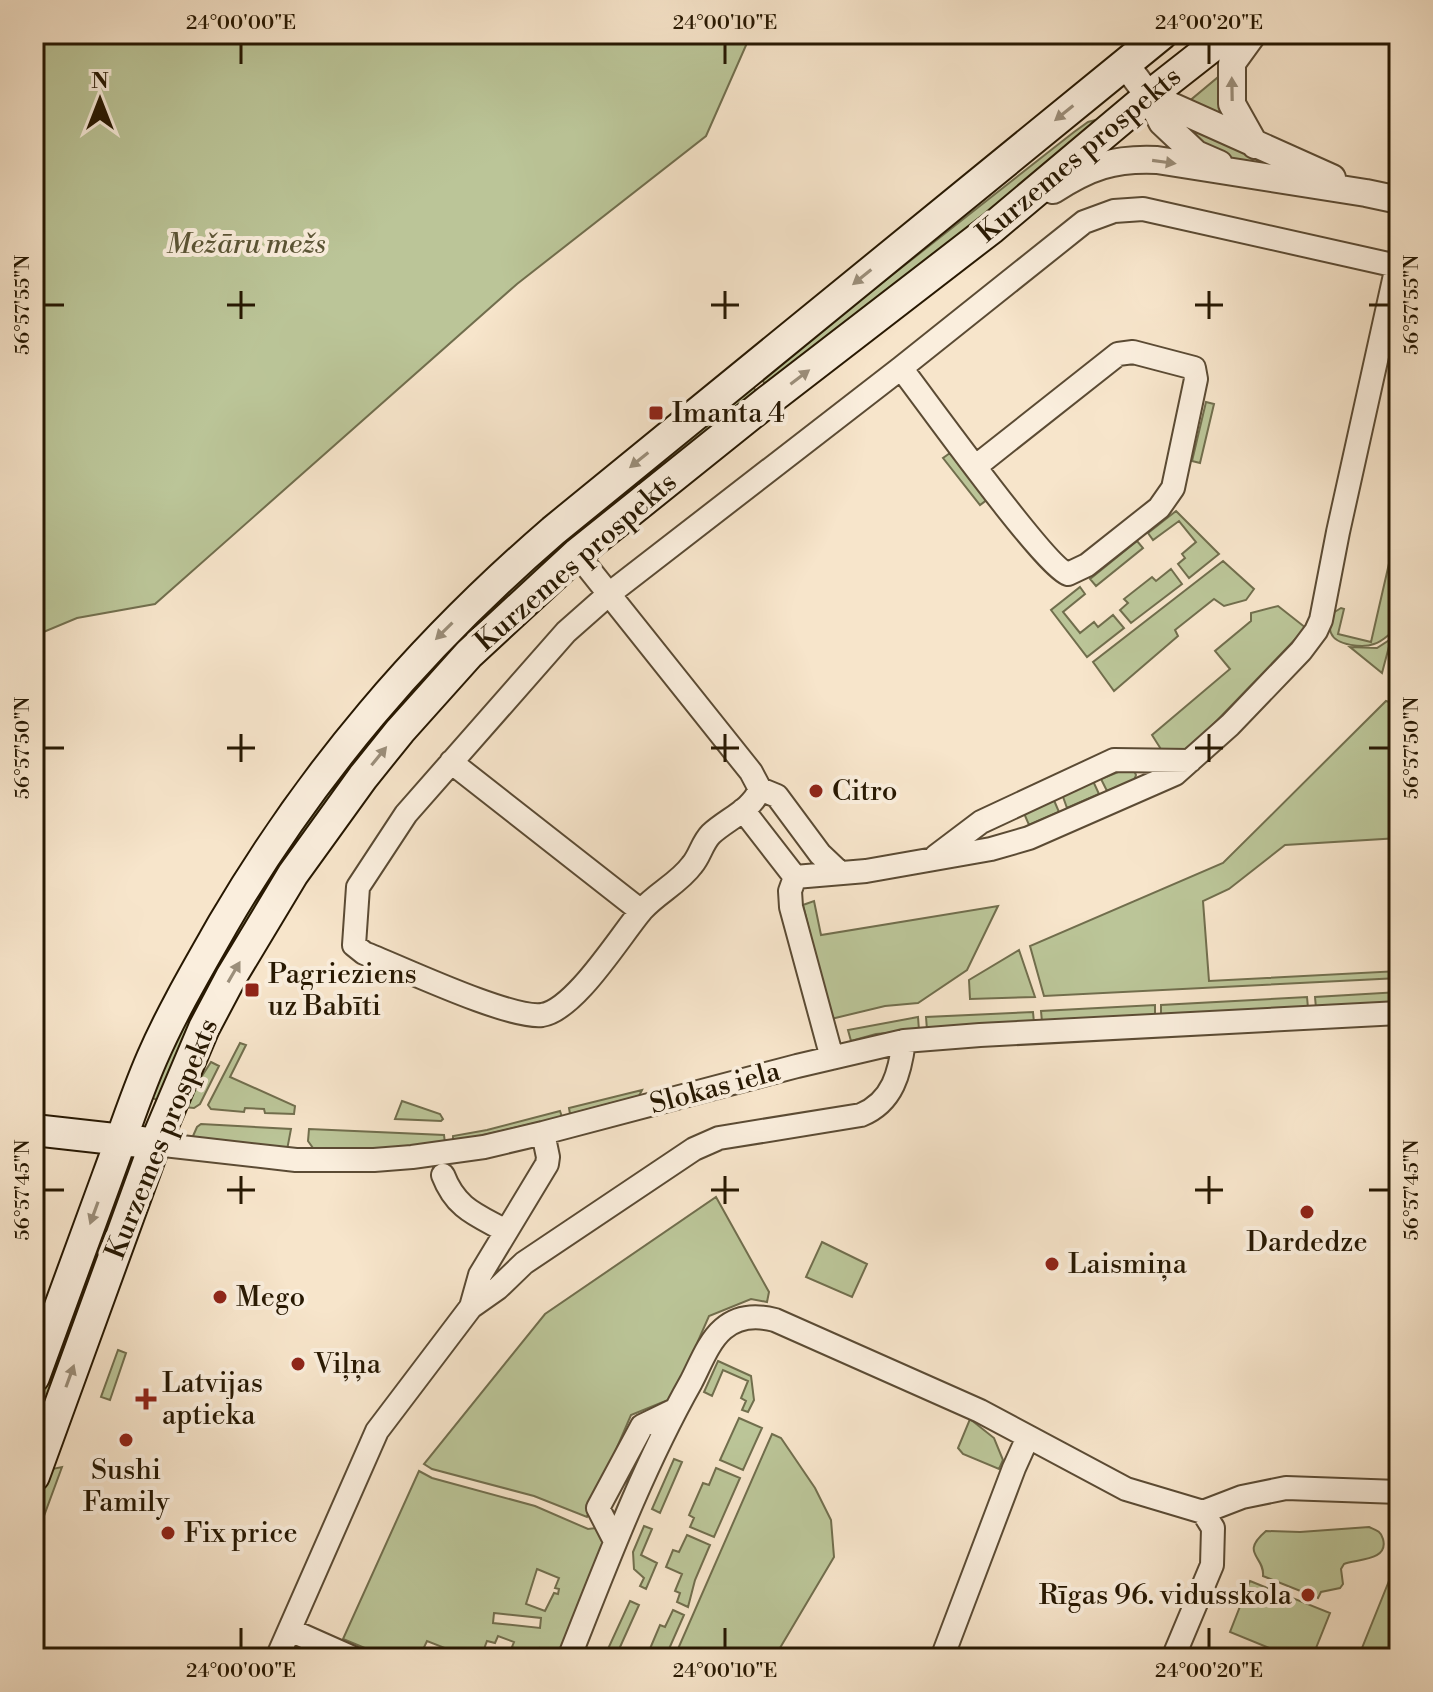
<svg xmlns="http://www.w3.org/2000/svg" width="1433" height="1692" viewBox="0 0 1433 1692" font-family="'Libre Bodoni',serif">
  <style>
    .green { fill: #bbc598; stroke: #716e4d; stroke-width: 2; fill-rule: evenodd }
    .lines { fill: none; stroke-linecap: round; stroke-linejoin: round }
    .minor-casing { stroke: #5b4b34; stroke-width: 26 }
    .tertiary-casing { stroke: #5b4b34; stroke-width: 30 }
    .secondary-casing { stroke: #271802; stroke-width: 34 }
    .minor { stroke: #faeedd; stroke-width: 22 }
    .tertiary { stroke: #faeedd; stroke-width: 26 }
    .secondary { stroke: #faeedd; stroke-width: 30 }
    .oneway { fill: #9b8e7a }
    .ticks { fill: none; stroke: #271802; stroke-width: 3 }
    .poi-dot { fill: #8f2418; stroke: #faeedd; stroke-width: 3 }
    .labels { text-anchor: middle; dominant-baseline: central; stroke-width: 8; stroke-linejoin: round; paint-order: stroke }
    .street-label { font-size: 28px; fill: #271802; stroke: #faeedd }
    .park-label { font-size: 28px; font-style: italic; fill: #5b5536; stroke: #faeedd }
    .poi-label { font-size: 28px; fill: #271802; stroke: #faeedd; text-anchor: start }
    .neatline { fill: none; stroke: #271802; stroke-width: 3 }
    .ticks-label { font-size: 20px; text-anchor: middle; fill: #271802 }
  </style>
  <rect width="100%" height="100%" fill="#f7e5cb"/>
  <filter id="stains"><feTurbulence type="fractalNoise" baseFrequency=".0025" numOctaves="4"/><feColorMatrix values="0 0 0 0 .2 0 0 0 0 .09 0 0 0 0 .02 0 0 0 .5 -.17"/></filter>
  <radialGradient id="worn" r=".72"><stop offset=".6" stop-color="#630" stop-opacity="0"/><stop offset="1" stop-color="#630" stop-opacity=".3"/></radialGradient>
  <path class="green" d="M34,34H751L706,136L517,284L155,604L77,618L34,636Z
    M1223,73L1230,119L1187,103Z
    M1107,117L768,389L761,378L1074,132L1088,122Z
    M1178,119L1268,161V165C1214,159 1216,156 1178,119Z
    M751,384L759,395L419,697L162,1102L150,1097L176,1036L241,916L332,779L495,597Z
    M1206,402L1214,404L1200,463L1192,461Z
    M950,453L988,499L980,505L943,458Z
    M1176,511L1219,554L1189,578L1178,564L1185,558L1182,554L1196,542L1179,521L1153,540L1148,533Z
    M1399,520V601L1391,633C1386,637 1381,642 1374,644C1364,648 1336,646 1331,633C1328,628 1332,619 1333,613L1341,608L1344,609L1338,634L1371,642Z
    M1137,541L1143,548L1096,586L1090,579Z
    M1223,561L1254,589L1246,600L1224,606L1214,599L1175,630L1178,636L1114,691L1093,662Z
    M1171,569L1182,584L1131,623L1120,610L1128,603L1124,599L1152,577L1156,581Z
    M1080,587L1085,594L1063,612L1080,633L1094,622L1098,627L1113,615L1124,628L1087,657L1051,610Z
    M1278,606L1306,628L1203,735L1184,750L1164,754L1152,735L1230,669L1215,651L1251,621V613Z
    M1391,639L1382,673L1350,647L1377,648Z
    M1386,701L1399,705V838L1285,845L1229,889L1203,901L1209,981L1399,971V978L1044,996L1030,946L1223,863Z
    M1128,768H1133L1136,775L1134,780L1107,791L1101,779Z
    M1093,781L1099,794L1067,808L1062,794Z
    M1053,798L1059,812L1029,825L1023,811Z
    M814,901L821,935L998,906L967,970L918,1003L885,1006L831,1019L803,905Z
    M1019,950L1035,997L970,999L969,980Z
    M1399,992V1004L1316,1008L1315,997Z
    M1307,997L1308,1008L1161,1016V1005Z
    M1155,1005V1016L1042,1022L1041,1011Z
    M1033,1012L1034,1023L927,1030L926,1017Z
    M918,1017L919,1030L876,1034L851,1041L848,1030Z
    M240,1043L246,1045L230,1077L295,1106L294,1114L265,1113L264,1109L245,1108L244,1112L211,1109L208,1105Z
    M211,1062L219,1066L200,1104L194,1108L182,1107Z
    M642,1090L639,1096L570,1114L569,1108Z
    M402,1101L440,1114L443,1119L441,1121L395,1119Z
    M560,1111L562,1117L453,1142V1136L487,1130Z
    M201,1124L291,1129L287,1150L195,1141L193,1136L197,1127Z
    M309,1129L444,1135L445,1143L385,1149L313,1148L308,1141Z
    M117,1180L130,1185L34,1445V1413Z
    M716,1197L769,1292L767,1302L751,1299L709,1316L673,1398L631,1415L587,1517L534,1496L432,1469L424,1464L545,1314Z
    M822,1242L867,1264L852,1297L806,1277Z
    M118,1350L126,1353L110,1400L101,1397Z
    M718,1361L751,1376L754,1400L748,1412L742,1410L746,1401L741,1398L748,1381L723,1370L712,1396L704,1392Z
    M739,1418L762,1428L743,1470L720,1460Z
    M970,1419L994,1438L1003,1460L999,1469L963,1454L958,1448Z
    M772,1434L781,1438L815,1488L831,1520L834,1557L774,1658H674Z
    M674,1459L682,1462L660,1513L652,1509Z
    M62,1467L34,1543V1507L47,1470Z
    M716,1468L740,1478L714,1537L690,1527L694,1518L689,1515L703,1483L709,1485Z
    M419,1471L432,1478L535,1506L588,1529L596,1528L604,1542L601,1556L559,1658H554L555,1654L540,1648L537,1657L539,1658H519L521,1651L512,1647L514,1642L498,1636L495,1643L487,1641L484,1649L489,1658H442L445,1648L427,1641L419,1658H389L343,1639ZM537,1569L559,1578L555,1588L559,1589L558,1594L554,1593L545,1611L526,1604ZM494,1613L541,1618L540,1628L493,1623Z
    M644,1526L652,1529L641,1555L657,1563L646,1589L640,1586L644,1578L634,1569L633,1552Z
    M1369,1527C1376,1530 1381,1531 1383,1539C1389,1561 1357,1559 1344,1564L1341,1569L1343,1584L1340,1588L1321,1592L1318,1598L1263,1576C1265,1556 1239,1554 1266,1531L1300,1532Z
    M687,1535L710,1545L695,1580L688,1607L677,1602L680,1593L675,1591L682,1574L666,1567L673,1550L679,1552Z
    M1397,1561L1399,1658H1358Z
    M1250,1581L1330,1613L1312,1658H1294L1230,1632Z
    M630,1601L639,1605L616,1656L607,1651Z
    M673,1610L684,1615L665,1658H646L660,1625L665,1627Z"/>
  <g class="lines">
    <defs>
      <path id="minor" d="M901,368C925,399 1045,567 1068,574L1087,565L1159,508L1173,488L1196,379L1194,368L1133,352L1118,354L975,467
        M577,554L751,772L760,789L777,796L820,854L839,872
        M451,762L641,911
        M760,789C752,810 727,819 711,834C702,843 700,856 692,865C679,883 657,893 642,910C620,936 575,1010 542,1015C509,1019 400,967 364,953L354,945L358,887L406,814L566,632L609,594L901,368L1084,222L1114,211L1143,209L1397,266
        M743,810L795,877
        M936,856L981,822L1114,760L1190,761
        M832,1058L791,907L790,891L795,877L866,871L991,849L1029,838L1175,774L1230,725L1301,651L1316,631L1321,620L1338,532L1399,257
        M155,1144L296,1160H374L412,1157L484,1147L543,1133L797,1066L904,1041L980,1035L1399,1013
        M443,1175C456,1209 477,1215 506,1231
        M471,1307L480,1275L547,1164L548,1157L543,1133
        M1203,1512L1242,1497L1286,1488L1399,1492
        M615,1541L598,1508L642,1426L675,1410
        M290,1630L353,1658
        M277,1658L377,1431L471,1307L498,1288L524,1263L694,1149L719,1138L861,1115C893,1102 900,1072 904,1041
        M569,1658C606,1565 642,1469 691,1382C700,1365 708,1342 723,1329C738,1316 756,1315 775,1320L980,1411L1126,1489L1203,1512L1213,1528L1212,1565L1173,1658
        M942,1658L1014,1468L1028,1437"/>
      <path id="tertiary" d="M1253,34L1232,63V104L1255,145
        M1125,64L1149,96L1162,122L1196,154L1219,164
        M1149,96L1332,178
        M1053,190C1089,167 1113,158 1157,160L1366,193L1399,200"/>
      <path id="secondary" d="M34,1130L141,1142
        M34,1377C58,1310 83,1244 107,1178C122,1138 135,1097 152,1058C172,1012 198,968 223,924C312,772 420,646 553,531L1162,34
        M34,1476L155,1144L204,1028L231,977L293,874L363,777L400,731L469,654L577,554L769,400L992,228L1149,96L1228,34"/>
    </defs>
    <use href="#minor" class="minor-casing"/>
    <use href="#tertiary" class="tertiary-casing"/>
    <use href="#secondary" class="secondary-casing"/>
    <use href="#minor" class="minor"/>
    <use href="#tertiary" class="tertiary"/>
    <use href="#secondary" class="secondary"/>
  </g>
  <defs><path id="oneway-solid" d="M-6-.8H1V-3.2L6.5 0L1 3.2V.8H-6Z" transform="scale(2)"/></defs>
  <g class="oneway">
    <use href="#oneway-solid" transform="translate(1232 89) rotate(-91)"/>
    <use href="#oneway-solid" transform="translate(1064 113) rotate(141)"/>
    <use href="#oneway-solid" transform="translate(1164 162) rotate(8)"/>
    <use href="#oneway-solid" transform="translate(862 277) rotate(141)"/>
    <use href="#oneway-solid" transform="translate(800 377) rotate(-37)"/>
    <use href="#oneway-solid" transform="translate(639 460) rotate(141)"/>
    <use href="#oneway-solid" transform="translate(444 631) rotate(135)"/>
    <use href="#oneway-solid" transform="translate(379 756) rotate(-51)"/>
    <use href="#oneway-solid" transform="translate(234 972) rotate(-60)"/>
    <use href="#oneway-solid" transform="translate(94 1213) rotate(110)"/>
    <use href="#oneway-solid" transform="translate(70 1376) rotate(-70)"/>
  </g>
  <path class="ticks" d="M241,44V64M725,44V64M1209,44V64M241,291V319M725,291V319M1209,291V319M44,305H64M227,305H255M711,305H739M1195,305H1223M1369,305H1389M241,734V762M725,734V762M1209,734V762M44,748H64M227,748H255M711,748H739M1195,748H1223M1369,748H1389M241,1176V1204M725,1176V1204M1209,1176V1204M44,1190H64M227,1190H255M711,1190H739M1195,1190H1223M1369,1190H1389M241,1628V1648M725,1628V1648M1209,1628V1648"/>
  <g class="poi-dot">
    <rect x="648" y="405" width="16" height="16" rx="4"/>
    <circle cx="816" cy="791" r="8"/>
    <rect x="244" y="982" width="16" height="16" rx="4"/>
    <circle cx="1307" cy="1212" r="8"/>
    <circle cx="1052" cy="1264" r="8"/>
    <circle cx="220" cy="1297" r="8"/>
    <circle cx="298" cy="1364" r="8"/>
    <path d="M142 1387h8v8h8v8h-8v8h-8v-8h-8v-8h8z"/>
    <circle cx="126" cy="1440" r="8"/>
    <circle cx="168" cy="1533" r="8"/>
    <circle cx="1308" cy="1595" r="8"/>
  </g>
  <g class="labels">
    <g class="street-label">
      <text transform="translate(1079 155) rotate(-40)">Kurzemes prospekts</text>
      <text transform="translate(576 562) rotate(-41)">Kurzemes prospekts</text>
      <text transform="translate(715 1088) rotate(-15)">Slokas iela</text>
      <text transform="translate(162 1139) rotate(-68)">Kurzemes prospekts</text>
    </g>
    <g class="park-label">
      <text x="246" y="244">Mežāru mežs</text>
    </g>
    <g class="poi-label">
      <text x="672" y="413">Imanta 4</text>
      <text x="832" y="791">Citro</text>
      <text x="268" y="974">Pagrieziens<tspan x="268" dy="32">uz Babīti</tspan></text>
      <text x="1307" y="1242" text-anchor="middle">Dardedze</text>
      <text x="1068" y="1264">Laismiņa</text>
      <text x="236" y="1297">Mego</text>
      <text x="314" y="1364">Viļņa</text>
      <text x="162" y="1383">Latvijas<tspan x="162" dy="32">aptieka</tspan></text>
      <text x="126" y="1470" text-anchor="middle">Sushi<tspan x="126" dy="32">Family</tspan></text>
      <text x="184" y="1533">Fix price</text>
      <text x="1292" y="1595" text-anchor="end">Rīgas 96. vidusskola</text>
    </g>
  </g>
  <rect width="1433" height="1692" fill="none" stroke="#f7e5cb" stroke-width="88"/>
  <g transform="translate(100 100)" stroke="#faeedd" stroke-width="6" paint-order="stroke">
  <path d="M0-6L14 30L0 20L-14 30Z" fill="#271802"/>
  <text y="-12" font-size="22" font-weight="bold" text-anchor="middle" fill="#271802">N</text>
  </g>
  <rect x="44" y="44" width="1345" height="1604" class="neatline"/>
  <g class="ticks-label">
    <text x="241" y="29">24°00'00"E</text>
    <text x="725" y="29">24°00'10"E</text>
    <text x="1209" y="29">24°00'20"E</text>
    <text transform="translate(22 305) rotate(-90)" y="7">56°57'55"N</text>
    <text transform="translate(1411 305) rotate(-90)" y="7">56°57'55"N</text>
    <text transform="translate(22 748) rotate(-90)" y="7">56°57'50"N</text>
    <text transform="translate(1411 748) rotate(-90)" y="7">56°57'50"N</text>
    <text transform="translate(22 1190) rotate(-90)" y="7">56°57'45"N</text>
    <text transform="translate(1411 1190) rotate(-90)" y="7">56°57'45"N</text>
    <text x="241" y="1677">24°00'00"E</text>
    <text x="725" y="1677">24°00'10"E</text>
    <text x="1209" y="1677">24°00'20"E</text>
  </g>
  <rect width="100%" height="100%" filter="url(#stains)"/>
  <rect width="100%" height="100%" fill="url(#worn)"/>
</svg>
